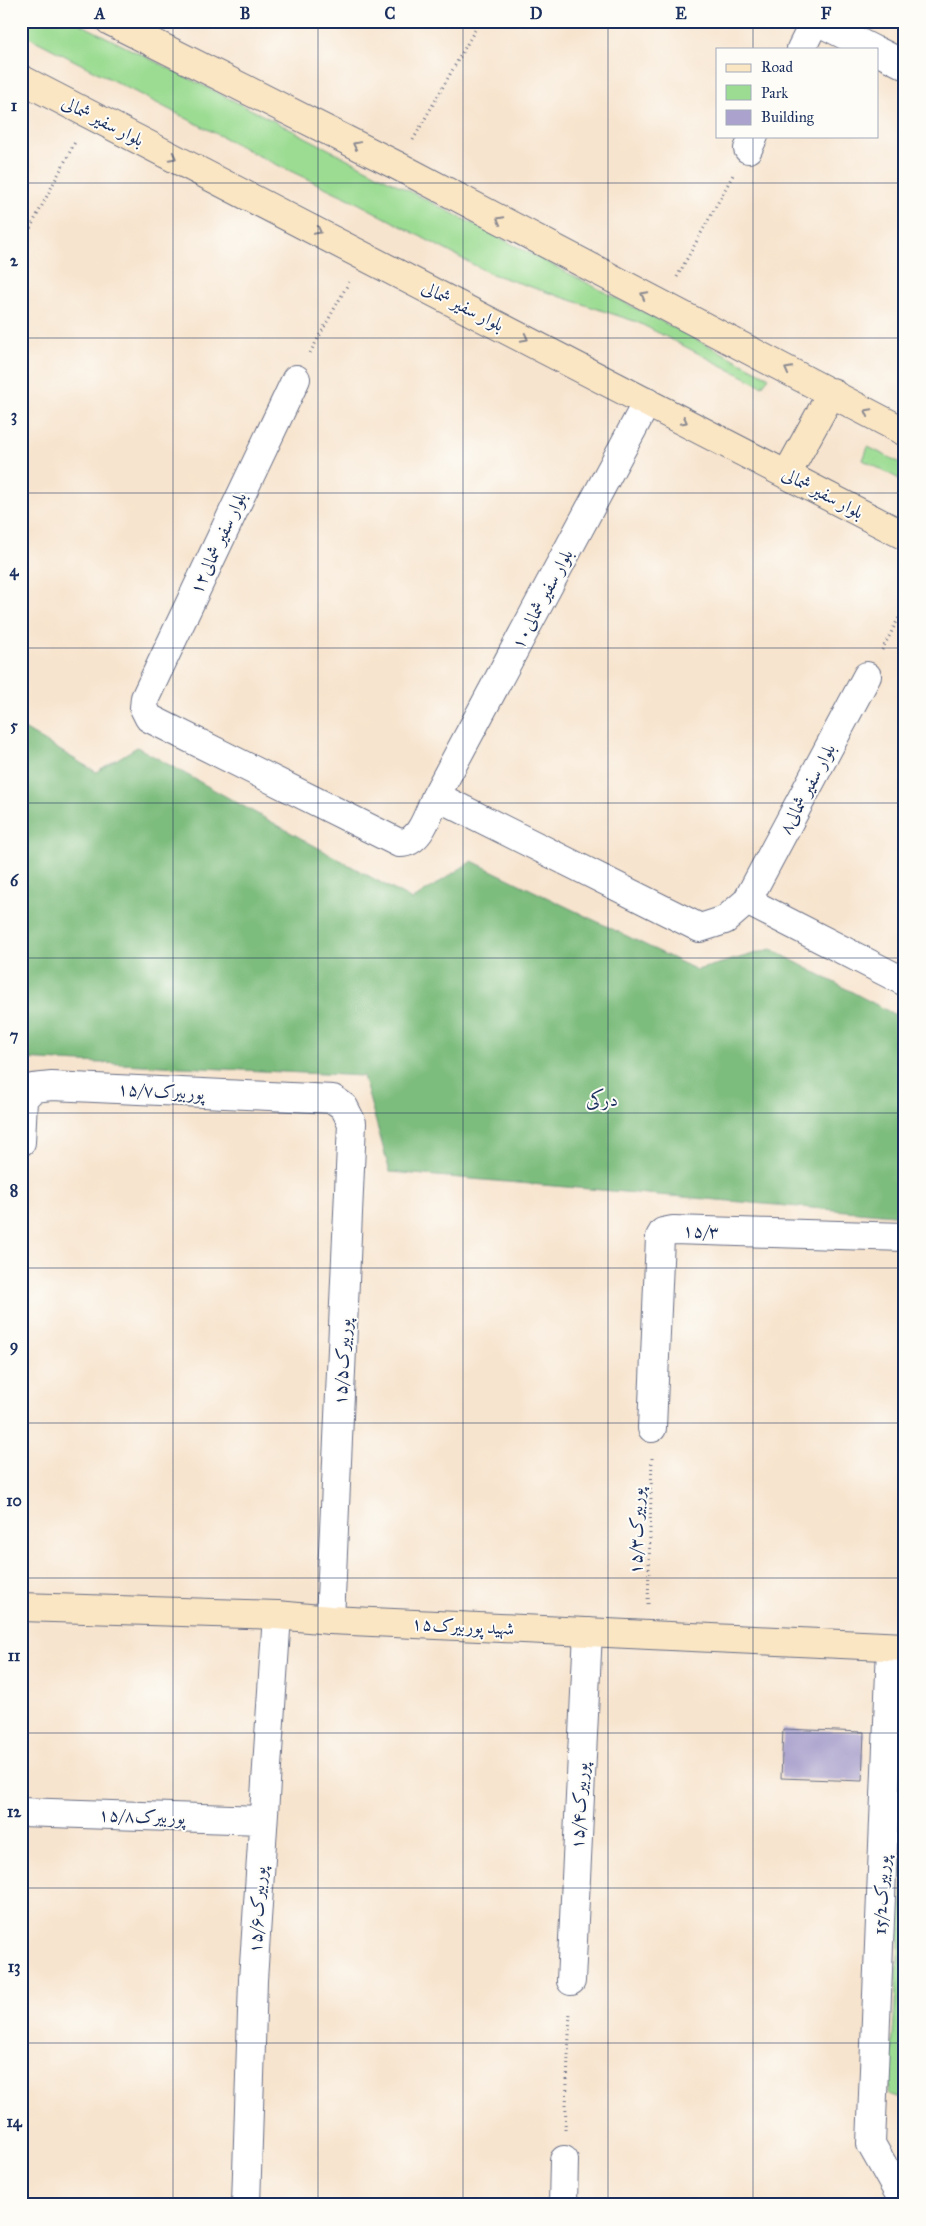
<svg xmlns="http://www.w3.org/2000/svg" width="926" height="2226" viewBox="0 0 926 2226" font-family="'IM FELL Great Primer',Amiri,serif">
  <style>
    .green { fill: #9bdc92; stroke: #5b8678 }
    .forest { fill: #7cbc7c; stroke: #4c766d }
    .building { fill: #aba3cd }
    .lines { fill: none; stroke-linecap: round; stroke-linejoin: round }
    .street-casing { stroke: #686e85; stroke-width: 30 }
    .secondary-casing { stroke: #686e85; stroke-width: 30 }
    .path { stroke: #686e85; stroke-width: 3; stroke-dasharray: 1 4; stroke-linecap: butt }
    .street { stroke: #fff; stroke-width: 28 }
    .secondary { stroke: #fbe6c4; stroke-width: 28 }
    .oneway { stroke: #8b8a91 }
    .grid { fill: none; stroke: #1b2f5e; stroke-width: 1; stroke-opacity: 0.55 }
    .labels { text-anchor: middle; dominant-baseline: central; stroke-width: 4; stroke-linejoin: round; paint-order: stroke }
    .street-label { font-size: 18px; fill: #1b2f5e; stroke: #fdfcf7 }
    .neighbourhood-label { font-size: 19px; fill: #1b2f5e; stroke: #fdfcf7 }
    .neatline { fill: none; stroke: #1b2f5e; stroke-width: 2 }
    .grid-label { font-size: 16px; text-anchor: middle; font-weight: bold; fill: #1b2f5e }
  </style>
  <rect width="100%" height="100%" fill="#fdfcf7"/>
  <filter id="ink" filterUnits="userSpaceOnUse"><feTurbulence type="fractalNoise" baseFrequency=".02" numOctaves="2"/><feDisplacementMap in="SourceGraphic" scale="10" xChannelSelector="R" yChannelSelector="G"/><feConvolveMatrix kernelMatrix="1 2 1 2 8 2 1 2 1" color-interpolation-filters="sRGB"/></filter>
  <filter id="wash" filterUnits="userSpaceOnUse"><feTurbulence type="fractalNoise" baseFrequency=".0096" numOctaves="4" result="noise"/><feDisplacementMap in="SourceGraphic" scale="20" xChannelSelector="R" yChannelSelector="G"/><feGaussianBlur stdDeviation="1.12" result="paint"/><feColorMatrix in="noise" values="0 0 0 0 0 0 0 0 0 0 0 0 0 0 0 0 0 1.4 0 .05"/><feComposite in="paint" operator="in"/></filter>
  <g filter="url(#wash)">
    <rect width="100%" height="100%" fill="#f7e4ce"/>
    <path class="green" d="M21,21H74L278,123L769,377L762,386L637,322L489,273L352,200L267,160L21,33Z
      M868,447L905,465V482L863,460Z
      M905,1854V2099L889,2094Z"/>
    <path class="forest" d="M21,727L96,772L137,747L412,900L472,861L697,970L771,949L905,1020V1216L390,1172L363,1076L21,1059Z"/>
    <g id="blocks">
      <path class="building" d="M783,1729L864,1732L862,1781L781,1778Z"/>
    </g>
  </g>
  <g filter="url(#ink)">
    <use href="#blocks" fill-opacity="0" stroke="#686e85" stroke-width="1"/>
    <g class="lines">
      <defs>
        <path id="street" d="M817,21L872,49
          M801,49L815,21
          M877,51L905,65
          M748,149L754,136
          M296,379L145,698L144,708L149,718L399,843C421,844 428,813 436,796L647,402
          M436,796L700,928L725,920L747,901L867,676
          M747,901L905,982
          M21,1142L23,1099L33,1088L52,1086L333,1099L344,1107L352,1123L330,1620
          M652,1428L660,1237L663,1232L673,1230L905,1237
          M891,1647L871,2144L905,2204
          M21,1812L262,1820
          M571,1981L588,1632
          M246,2205L253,1980L277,1615
          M563,2205L564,2160"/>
        <path id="secondary" d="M110,21L398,166L905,432
          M21,79L905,536
          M787,474L832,392
          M21,1607L277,1615L330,1620L905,1647"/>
      </defs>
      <use href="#street" class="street-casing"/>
      <use href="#secondary" class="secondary-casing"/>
      <path class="path" d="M413,140L480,21
        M21,246L75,142
        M677,277L733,175
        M310,353L349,282
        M882,650L905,606
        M648,1604L652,1458
        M565,2130L570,2011"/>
      <use href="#street" class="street"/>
      <use href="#secondary" class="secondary"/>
    </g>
    <defs><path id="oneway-chevron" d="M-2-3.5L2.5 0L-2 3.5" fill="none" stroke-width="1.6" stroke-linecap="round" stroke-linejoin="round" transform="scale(1.25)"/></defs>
    <g class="oneway">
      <use href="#oneway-chevron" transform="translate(356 145) rotate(-153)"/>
      <use href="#oneway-chevron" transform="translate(173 157) rotate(27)"/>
      <use href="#oneway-chevron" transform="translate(500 220) rotate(-152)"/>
      <use href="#oneway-chevron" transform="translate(318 231) rotate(27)"/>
      <use href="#oneway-chevron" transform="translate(644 295) rotate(-152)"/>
      <use href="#oneway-chevron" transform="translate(525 338) rotate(27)"/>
      <use href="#oneway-chevron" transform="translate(788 370) rotate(-152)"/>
      <use href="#oneway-chevron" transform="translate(868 412) rotate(-152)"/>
      <use href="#oneway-chevron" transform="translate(684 421) rotate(27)"/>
    </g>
  </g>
  <path class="grid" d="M173,21V2205M318,21V2205M463,21V2205M608,21V2205M753,21V49M753,136V2205M21,183H905M21,338H905M21,493H905M21,648H905M21,803H905M21,958H905M21,1113H905M21,1268H905M21,1423H905M21,1578H905M21,1733H905M21,1888H905M21,2043H905"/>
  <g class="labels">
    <g class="street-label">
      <text transform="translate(103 121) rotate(27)">بلوار سفیر شمالی</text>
      <text transform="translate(463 306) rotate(27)">بلوار سفیر شمالی</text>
      <text transform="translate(823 493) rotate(28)">بلوار سفیر شمالی</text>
      <text transform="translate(218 543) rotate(-65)">بلوار سفیر شمالی۱۲</text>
      <text transform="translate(542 599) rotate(-62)">بلوار سفیر شمالی۱۰</text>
      <text transform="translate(807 789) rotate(-62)">بلوار سفیر شمالی۸</text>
      <text transform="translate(161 1091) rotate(3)">پوربیرک۱۵/۷</text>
      <text transform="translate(701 1231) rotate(2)">۱۵/۳</text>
      <text transform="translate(342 1362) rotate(-87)">پوربیرک۱۵/۵</text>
      <text transform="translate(636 1531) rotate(-89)">پوربیرک۱۵/۳</text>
      <text transform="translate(463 1626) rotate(3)">شهید پوربیرک۱۵</text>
      <text transform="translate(579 1806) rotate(-87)">پوربیرک۱۵/۴</text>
      <text transform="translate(142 1816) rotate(2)">پوربیرک۱۵/۸</text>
      <text transform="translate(881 1895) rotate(-88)">پوربیرک15/2</text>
      <text transform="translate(257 1910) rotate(-87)">پوربیرک۱۵/۶</text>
    </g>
    <g class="neighbourhood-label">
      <text x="602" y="1099">درکی</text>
    </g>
  </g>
  <rect width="926" height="2226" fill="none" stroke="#fdfcf7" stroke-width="55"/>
  <rect x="716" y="48" width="162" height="90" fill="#fdfcf7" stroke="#a3aaba"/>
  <rect x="726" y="64" width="25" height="8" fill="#fbe6c4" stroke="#a3aaba"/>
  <text x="761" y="72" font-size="15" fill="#1b2f5e">Road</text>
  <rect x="726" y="85" width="25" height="15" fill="#9bdc92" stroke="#a3aaba"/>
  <text x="761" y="98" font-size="15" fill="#1b2f5e">Park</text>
  <rect x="726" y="110" width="25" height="15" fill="#aba3cd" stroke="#a3aaba"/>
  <text x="761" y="122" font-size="15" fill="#1b2f5e">Building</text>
  <rect x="28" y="28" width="870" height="2170" class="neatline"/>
  <g class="grid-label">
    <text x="100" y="19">A</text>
    <text x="245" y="19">B</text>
    <text x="390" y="19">C</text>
    <text x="536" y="19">D</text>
    <text x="681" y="19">E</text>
    <text x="826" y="19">F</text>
    <text x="14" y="111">1</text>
    <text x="14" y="266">2</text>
    <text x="14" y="421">3</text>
    <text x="14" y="576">4</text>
    <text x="14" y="731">5</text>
    <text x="14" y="886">6</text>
    <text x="14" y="1041">7</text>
    <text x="14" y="1196">8</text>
    <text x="14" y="1351">9</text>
    <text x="14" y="1506">10</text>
    <text x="14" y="1661">11</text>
    <text x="14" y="1817">12</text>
    <text x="14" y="1972">13</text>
    <text x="14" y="2127">14</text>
  </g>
</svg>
